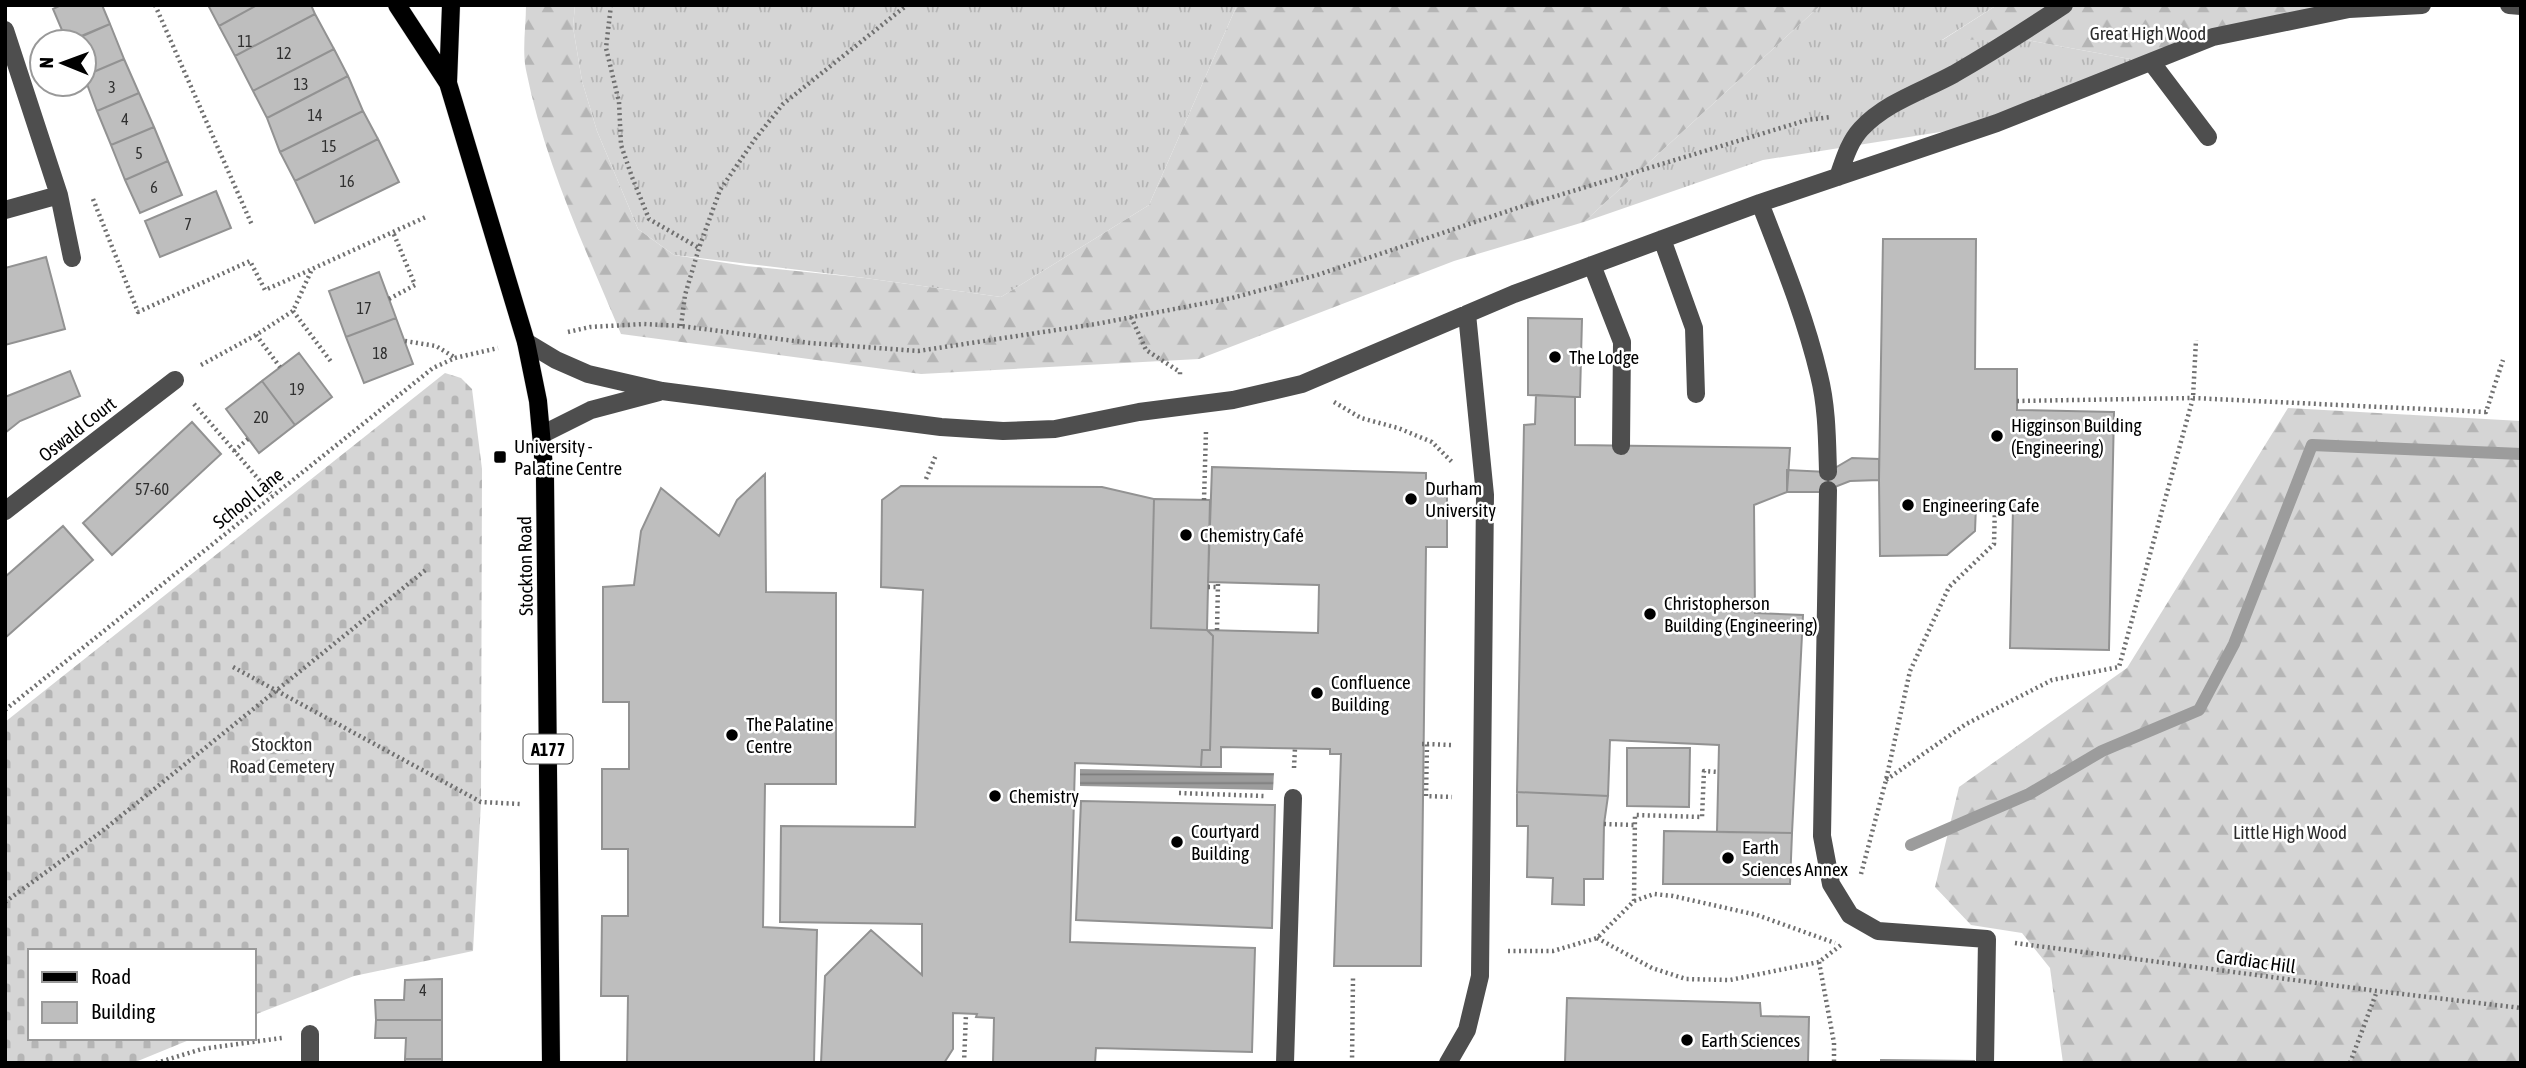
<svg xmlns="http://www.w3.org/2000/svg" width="2526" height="1068" viewBox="0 0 2526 1068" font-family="'Asap Condensed',sans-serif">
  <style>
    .grass { fill: url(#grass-tufts) }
    .forest { fill: url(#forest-firs) }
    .cemetery { fill: url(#cemetery-stones) }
    .water { fill: url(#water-rules) }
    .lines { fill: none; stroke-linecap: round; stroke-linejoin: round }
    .stream { stroke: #9c9c9c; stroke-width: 12 }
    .building { fill: #bebebe; stroke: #929292; stroke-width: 2 }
    .major-casing { stroke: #dbdbdb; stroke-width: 19 }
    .path { stroke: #707070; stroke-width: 4.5; stroke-dasharray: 2 3.5; stroke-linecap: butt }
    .minor { stroke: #4e4e4e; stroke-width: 18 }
    .major { stroke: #000; stroke-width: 18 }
    .poi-dot { fill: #000; stroke: #fff; stroke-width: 2.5 }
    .labels { text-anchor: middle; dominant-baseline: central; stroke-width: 5; stroke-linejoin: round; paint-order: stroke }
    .number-label { font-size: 16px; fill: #303030 }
    .shield { fill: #fff; stroke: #4c4c4c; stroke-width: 2 }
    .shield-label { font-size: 18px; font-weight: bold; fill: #000 }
    .park-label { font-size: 19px; fill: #2c2c2c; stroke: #fff }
    .poi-label { font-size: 19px; fill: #000; stroke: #fff; text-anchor: start }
    .street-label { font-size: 19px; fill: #000; stroke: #fff }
  </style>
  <defs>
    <pattern id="grass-tufts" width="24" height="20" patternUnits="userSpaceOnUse" patternTransform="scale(1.75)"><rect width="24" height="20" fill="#d5d5d5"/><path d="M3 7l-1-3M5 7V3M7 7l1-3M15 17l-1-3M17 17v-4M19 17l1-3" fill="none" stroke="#b5b5b5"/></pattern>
    <pattern id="forest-firs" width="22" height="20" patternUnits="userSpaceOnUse" patternTransform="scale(1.75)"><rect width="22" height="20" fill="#d5d5d5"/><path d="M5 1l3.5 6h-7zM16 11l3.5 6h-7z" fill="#b5b5b5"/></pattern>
    <pattern id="cemetery-stones" width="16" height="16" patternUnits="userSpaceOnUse" patternTransform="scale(1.75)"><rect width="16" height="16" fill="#d5d5d5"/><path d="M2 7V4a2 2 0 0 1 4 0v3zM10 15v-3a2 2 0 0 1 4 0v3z" fill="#b5b5b5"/></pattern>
    <pattern id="water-rules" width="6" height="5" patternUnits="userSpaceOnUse" patternTransform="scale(1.75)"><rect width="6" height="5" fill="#9c9c9c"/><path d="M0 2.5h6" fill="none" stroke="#7d7d7d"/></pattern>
  </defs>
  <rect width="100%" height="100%" fill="#fff"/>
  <path class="grass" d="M575,5H1237L1149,205L1001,297L865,278L674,255L638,229L597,131L582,81L573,27Z
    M1821,5H1997L1942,40L2016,38L2152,63L1997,123L1763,160L1584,222Z"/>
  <path class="forest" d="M526,5H575L573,27L582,81L597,131L638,229L674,255L746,266L865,278L1001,297L1149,205L1237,5H1821L1584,222L1454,261L1199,359L921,374L621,334C585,248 544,161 526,70C522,50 526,26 526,5Z
    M1997,5H2422L2213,37L2152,63L2016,38L1941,41Z
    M2288,408L2521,421V1063H2063L2050,968L2022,933L1971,925L1935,887L1959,787L2127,668Z"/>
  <path class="cemetery" d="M445,373L461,378L472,389L482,469L481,802L473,951L354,976L254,1015V951H30V1038H194L133,1063H5V722Z"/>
  <path class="water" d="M1080,769L1274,773L1273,790L1080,786Z"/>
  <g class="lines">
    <path class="stream" d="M1911,845L2029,794L2102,751L2199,710L2234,644L2312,445L2521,454"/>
  </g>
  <path class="building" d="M61,5H102L110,24L67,42L53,9Z
    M208,5H257L219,26Z
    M257,5H311L315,14L235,56L219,26Z
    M315,14L334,49L253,91L235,56Z
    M110,24L124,59L84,76V42H69Z
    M334,49L348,76L267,118L253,91Z
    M124,59L139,93L97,111L84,76Z
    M348,76L363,111L280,152L267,118Z
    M139,93L154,127L111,145L97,111Z
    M363,111L378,139L295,181L280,152Z
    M154,127L168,161L125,180L111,145Z
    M378,139L399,182L315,223L295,181Z
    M168,161L182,195L140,213L125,180Z
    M216,191L231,228L160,257L145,221Z
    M1883,239H1976L1975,369H2017V410L2114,412L2109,650L2010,648L2013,507L1976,506L1975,531L1947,555L1880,556L1879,480Z
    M46,257L65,329L5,345V268Z
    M379,272L396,318L346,337L329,291Z
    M396,318L413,364L364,383L346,337Z
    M1528,318L1582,319L1580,397L1528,395Z
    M299,353L332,397L295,425L262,381Z
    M70,371L80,396L20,421L5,433V397Z
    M262,381L295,425L259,453L226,409Z
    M1536,395L1575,397V445L1790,448L1787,492L1754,505L1755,613L1803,615L1792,833L1717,832L1719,745L1610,740L1608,796L1517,792L1524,425L1535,424Z
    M192,422L221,454L112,555L83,523Z
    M1852,458L1879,459V480L1850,481L1822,492H1787V470L1828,472Z
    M1212,467L1426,473V495H1447V547H1426L1421,966H1334L1341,754H1330V749L1221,747V767H1201L1202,750H1210L1213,636L1207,630L1318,633L1319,585L1208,582Z
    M765,474L766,592L836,593V784H765L763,927L817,930L814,1063H627L628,996H601L602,916H628V849H602V769H629V702H603V587L634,585L641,531L661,488L719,536L737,500Z
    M901,486L1102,487L1154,499L1151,628L1207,630L1213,636L1210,750H1202L1201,767L1075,763L1070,942L1255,948L1252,1052L1096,1048L1095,1063H993L994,1018L976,1017L977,1014L953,1013V1049L944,1063H821L825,976L871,930L922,975V924L780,922L781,826L915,827L923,590L881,587L882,500Z
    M1154,499L1210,500L1207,630L1151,628Z
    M63,526L93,560L5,638V577Z
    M1627,748H1690L1689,807L1627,806Z
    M1517,792L1608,796L1604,824L1603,879H1584V905L1552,904L1553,878L1527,877L1528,826H1517Z
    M1081,801L1275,805L1272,928L1076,920Z
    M1664,831L1792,833L1790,884H1663Z
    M442,979V1020H376L375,1000H404L405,980Z
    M1567,998L1760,1003L1761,1016L1809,1017L1808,1063H1565Z
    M376,1020H442V1059H405L406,1038H375Z
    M405,1059H442V1063H405Z
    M1881,1060L1974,1061V1063H1881Z"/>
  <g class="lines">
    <defs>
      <path id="major" d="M397,5L448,83L526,342L538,401L545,478L551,1063
        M448,83L451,5"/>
    </defs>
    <use href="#major" class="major-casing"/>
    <path class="path" d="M155,5L252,225
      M611,5L606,48L619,102L621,145L632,177L649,219L699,248
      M93,199L138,312L250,261L265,290L310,270
      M389,299L415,285L393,232
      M293,311L332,363
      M1131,317L1146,350L1180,372V377
      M681,326L685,295L699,248L720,190L755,139L783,104L907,5
      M568,332L590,327L644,324L681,326L810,343L918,351L1096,324L1232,298L1317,275L1520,207L1807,120L1831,117
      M256,335L280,367
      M405,341L436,346L454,357
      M201,365L256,335L293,311L312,269L428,216
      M2017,401L2193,398L2486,412L2503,360
      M1334,402L1361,418L1398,428L1432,442L1452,462
      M194,404L273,496
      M234,451L248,439
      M926,479L936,455
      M1204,500L1206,431
      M1208,587H1218
      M1217,630L1218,583
      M233,667L481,802L520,804
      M5,710L433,368L455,358L498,348
      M1422,744H1427L1426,796L1452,797
      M1427,744L1451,745
      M1294,768L1295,748
      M1886,780L1966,724L2052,680L2119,667L2193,398L2196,340
      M1179,793L1264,796
      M1604,824L1634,825
      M1861,874L1886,780L1910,671L1949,587L1994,544L1995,506
      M1634,901L1654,894L1673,896L1757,915L1835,943
      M5,902L101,832L428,568
      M1597,938L1652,968L1686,979L1730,980L1819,962L1841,945
      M2015,943L2377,991L2521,1008
      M1508,951H1553L1597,938L1634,901L1635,815L1702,817L1704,771L1718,772
      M1819,962L1834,1043V1063
      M156,1063L202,1049L282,1038
      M964,1063L966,1014
      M1352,1063L1353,978
      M2350,1063L2377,991"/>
    <path class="minor" d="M2509,5L2521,6
      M5,30L59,195L72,258
      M2152,63L2208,137
      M1838,177C1844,160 1849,142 1861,129C1886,102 1923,91 1954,74C1992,52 2028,29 2064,5
      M1760,203C1782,260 1805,316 1819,375C1827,407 1827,439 1828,472
      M5,210L59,195
      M1662,239L1694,328L1696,394
      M1592,265L1622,342L1621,446
      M526,342L556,360L588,374L662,391L941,427L1003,431L1055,429L1139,412L1233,400L1302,384L1514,294L1760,203L1997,123L2213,37L2349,9L2422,5
      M543,434L591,410L659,392
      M1828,490L1822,836L1831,884L1850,915L1878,931L1987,939L1985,1063
      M5,511L175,380
      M310,1063V1034
      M1285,1063L1293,798
      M1448,1063L1467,1030L1480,976L1485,495L1467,314"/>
    <use href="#major" class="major"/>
  </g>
  <g class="poi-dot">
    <circle cx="1555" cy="357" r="7"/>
    <circle cx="1997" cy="436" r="7"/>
    <rect x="493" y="450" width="14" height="14" rx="3.5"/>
    <circle cx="1411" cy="499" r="7"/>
    <circle cx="1908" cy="505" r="7"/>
    <circle cx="1186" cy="535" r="7"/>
    <circle cx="1650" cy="614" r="7"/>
    <circle cx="1317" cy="693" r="7"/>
    <circle cx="732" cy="735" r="7"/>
    <circle cx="995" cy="796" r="7"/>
    <circle cx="1177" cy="842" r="7"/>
    <circle cx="1728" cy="858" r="7"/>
    <circle cx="1687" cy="1040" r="7"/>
  </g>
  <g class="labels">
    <g class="number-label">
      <text x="245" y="41">11</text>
      <text x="284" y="53">12</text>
      <text x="301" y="84">13</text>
      <text x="112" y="87">3</text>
      <text x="315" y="115">14</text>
      <text x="125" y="119">4</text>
      <text x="329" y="146">15</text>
      <text x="139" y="153">5</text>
      <text x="347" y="181">16</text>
      <text x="154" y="187">6</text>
      <text x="188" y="224">7</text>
      <text x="364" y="308">17</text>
      <text x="380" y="353">18</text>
      <text x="297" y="389">19</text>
      <text x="261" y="417">20</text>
      <text x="152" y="489">57-60</text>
      <text x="423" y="990">4</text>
    </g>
    <rect class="shield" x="523.5" y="734.5" width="49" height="29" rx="5"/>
    <g class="shield-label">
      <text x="548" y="749">A177</text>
    </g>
    <g class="park-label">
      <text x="2148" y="33">Great High Wood</text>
      <text x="282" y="744">Stockton<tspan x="282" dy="22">Road Cemetery</tspan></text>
      <text x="2290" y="832">Little High Wood</text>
    </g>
    <g class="poi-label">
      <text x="1569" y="357">The Lodge</text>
      <text x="2011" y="425">Higginson Building<tspan x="2011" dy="22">(Engineering)</tspan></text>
      <text x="514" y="446">University -<tspan x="514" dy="22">Palatine Centre</tspan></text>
      <text x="1425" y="488">Durham<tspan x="1425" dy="22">University</tspan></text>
      <text x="1922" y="505">Engineering Cafe</text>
      <text x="1200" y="535">Chemistry Café</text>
      <text x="1664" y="603">Christopherson<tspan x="1664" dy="22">Building (Engineering)</tspan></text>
      <text x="1331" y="682">Confluence<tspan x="1331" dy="22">Building</tspan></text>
      <text x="746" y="724">The Palatine<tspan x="746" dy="22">Centre</tspan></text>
      <text x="1009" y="796">Chemistry</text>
      <text x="1191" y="831">Courtyard<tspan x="1191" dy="22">Building</tspan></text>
      <text x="1742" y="847">Earth<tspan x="1742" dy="22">Sciences Annex</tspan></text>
      <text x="1701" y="1040">Earth Sciences</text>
    </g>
    <g class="street-label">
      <text transform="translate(77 429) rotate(-38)">Oswald Court</text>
      <text transform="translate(248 498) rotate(-39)">School Lane</text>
      <text transform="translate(525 566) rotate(-91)">Stockton Road</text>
      <text transform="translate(2256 961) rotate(8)">Cardiac Hill</text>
    </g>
  </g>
  <rect width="2526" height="1068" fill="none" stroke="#000000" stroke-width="14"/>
  <rect x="28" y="949" width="228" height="91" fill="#ffffff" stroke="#999999" stroke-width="2"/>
  <rect x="42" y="972" width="35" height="10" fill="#000000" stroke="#999999" stroke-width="2"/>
  <text x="91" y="984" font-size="21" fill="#000000">Road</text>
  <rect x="42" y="1002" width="35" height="21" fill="#bebebe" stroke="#999999" stroke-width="2"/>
  <text x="91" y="1019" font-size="21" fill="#000000">Building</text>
  <g transform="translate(63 63) rotate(271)"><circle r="33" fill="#ffffff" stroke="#999999" stroke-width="2"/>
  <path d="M0-5L12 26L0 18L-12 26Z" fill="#000000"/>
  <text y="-10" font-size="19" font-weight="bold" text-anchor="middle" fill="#000000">N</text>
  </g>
</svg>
